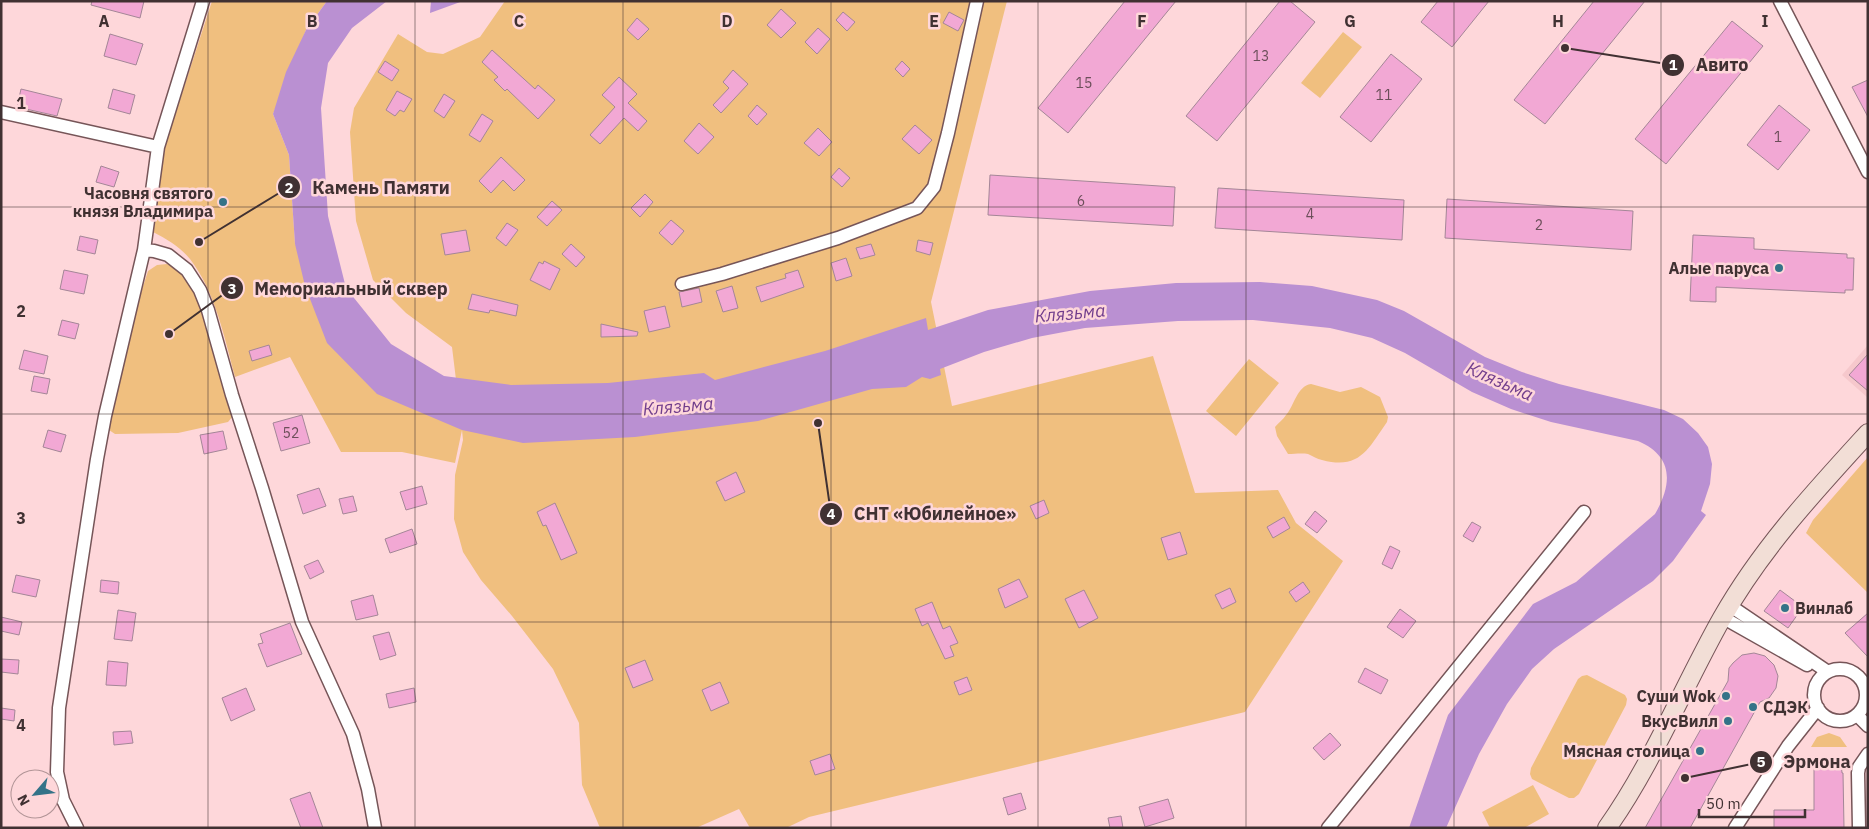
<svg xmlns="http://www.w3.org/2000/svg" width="1869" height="829" viewBox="0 0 1869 829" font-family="'IBM Plex Sans',sans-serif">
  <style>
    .built { fill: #f6c8cc }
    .green { fill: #f0bf7f }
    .water { fill: #ba90d2 }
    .building { fill: #f2a8d4; stroke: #a48697 }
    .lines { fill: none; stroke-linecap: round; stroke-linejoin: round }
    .street-casing { stroke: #765558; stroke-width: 15 }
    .secondary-casing { stroke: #765558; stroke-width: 20 }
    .street { stroke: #fff; stroke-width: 12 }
    .secondary { stroke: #f2ded6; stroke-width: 18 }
    .grid { fill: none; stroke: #403132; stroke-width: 1; stroke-opacity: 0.55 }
    .poi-dot { fill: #347388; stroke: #fed7da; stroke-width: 2 }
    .labels { text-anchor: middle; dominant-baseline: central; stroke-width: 5; stroke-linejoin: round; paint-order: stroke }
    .number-label { font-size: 14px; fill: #6c4f5a }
    .poi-label { font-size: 16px; font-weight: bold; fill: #403132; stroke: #fed7da; text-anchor: end }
    .water-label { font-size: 18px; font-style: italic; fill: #713d8c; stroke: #fed7da }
    .grid-label { font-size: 16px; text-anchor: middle; font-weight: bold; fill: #403132; stroke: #fed7da; stroke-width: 5; stroke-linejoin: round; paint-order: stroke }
    .leader { fill: none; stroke: #403132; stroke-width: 2 }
    .callout-dot { fill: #403132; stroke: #fed7da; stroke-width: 2 }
    .mark-label { font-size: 15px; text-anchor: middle; font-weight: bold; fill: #fff }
    .callout-label { font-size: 18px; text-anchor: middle; font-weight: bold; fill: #403132; stroke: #fed7da; stroke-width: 5; stroke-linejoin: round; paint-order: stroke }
  </style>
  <rect width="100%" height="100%" fill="#fed7da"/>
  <path class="built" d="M1868,345V396L1867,397L1842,375Z"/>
  <path class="green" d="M212,1H327L306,30L273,114L289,155L295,244L462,429L452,347L406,313L373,280L356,221L350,132L354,108L398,34L427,52L443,54L480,37L505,1H1007L931,302L952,406L1153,356L1195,493L1278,490L1296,523L1343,561L1245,712L809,817L786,828H750L739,809L696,828H600L582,785L579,723L553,669L512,616L481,580L463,552L454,519L455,475L463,440L462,430L455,463L402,452H341L290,357L235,377C225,339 215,291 190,259C180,247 167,239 153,232L165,146Z
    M1343,32L1362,47L1320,98L1301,83Z
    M167,264L178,270L191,286L200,307L233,416L228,422L178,433L115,434L109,430L136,308L148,271L157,265Z
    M1249,359L1279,383L1236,436L1206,411Z
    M1311,384L1340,392L1361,387L1380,397L1388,417L1387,422C1368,449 1360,470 1322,460C1317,459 1313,456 1308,454C1302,453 1294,454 1288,454L1277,436L1275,427C1279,422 1283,420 1286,415C1294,406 1297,386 1311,384Z
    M1868,457V593L1806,533L1813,520Z
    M1587,675L1625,695L1627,699L1626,705L1579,794L1574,798H1569L1532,779L1530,774L1531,768L1578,679L1582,676Z
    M1829,733L1840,737L1847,747H1811L1817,737Z
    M1533,785L1549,814L1524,828H1490L1482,812Z"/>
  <path class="water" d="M327,1H387L352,28L328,63L321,108L328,216L346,288L391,344L444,376L511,385L608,383L704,373L715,380L825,351L926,318L928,330L988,310L1090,291L1176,283L1260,282L1312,286L1377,300L1404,311L1485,357L1522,372L1559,384L1664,410L1683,419L1698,433L1708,447L1712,464L1710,484L1701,511L1706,515L1673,561L1653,581L1554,649L1532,669L1507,704L1479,754L1446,828H1409L1448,715L1533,604L1576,582L1655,514C1673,483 1673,456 1638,441L1551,422L1511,409L1472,392L1405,353L1372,338L1330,328L1253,320L1178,321L1085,328L1032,338L984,352L940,369L941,375L930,379L922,377L906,387L872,389L758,421L635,437L523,443L462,430L377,394L327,343L305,286L295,244L289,155L273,114L286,72L306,30Z
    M431,1H463L430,13Z"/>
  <path class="building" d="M92,1H144L140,18L91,5Z
    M1125,1H1176L1068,133L1038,108Z
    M1280,1H1290L1315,22L1217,141L1186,116Z
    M1438,1H1489L1452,47L1421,22Z
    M1594,1H1645L1545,124L1514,100Z
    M781,9L796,23L781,38L767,25Z
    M843,12L855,22L847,31L836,20Z
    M949,12L964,20L958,31L943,23Z
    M637,18L649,29L638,40L627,30Z
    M1732,21L1763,46L1666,164L1635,139Z
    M818,28L830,39L817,54L805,42Z
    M110,34L143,44L136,65L104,56Z
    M492,50L535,89L538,85L555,100L538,119L507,89L505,91L494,80L498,77L482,62Z
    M1391,54L1422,79L1371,142L1340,117Z
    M385,61L399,70L392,81L378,72Z
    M902,61L910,69L903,77L895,69Z
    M733,70L748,84L721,113L713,105L729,88L723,82Z
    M619,77L637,94L628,103L647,121L638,131L624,118L600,144L590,135L615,107L602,95Z
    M1868,80V117L1852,87Z
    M21,89L62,99L57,116L17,107Z
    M113,89L135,95L130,114L108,108Z
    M397,91L412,99L404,112L400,110L395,116L386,110Z
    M444,94L455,101L444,118L434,111Z
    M757,105L767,114L757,125L748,116Z
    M1779,105L1810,130L1778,170L1747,145Z
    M482,114L493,121L480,142L469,135Z
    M699,123L714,137L698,154L684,141Z
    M915,125L932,140L919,154L902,139Z
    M818,128L832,142L819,156L804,143Z
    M501,157L525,180L514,191L503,180L491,193L479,181Z
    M101,166L119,172L114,187L96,182Z
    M839,168L850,178L842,187L831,177Z
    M990,175L1175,187L1173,226L988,215Z
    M1218,188L1404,200L1402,240L1215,228Z
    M645,194L653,202L640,217L631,208Z
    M1447,199L1633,211L1631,250L1445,238Z
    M552,201L562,210L547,226L537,217Z
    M671,220L684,231L672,245L659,233Z
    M507,223L518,230L506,246L496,238Z
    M466,230L470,251L445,255L441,234Z
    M1693,235L1754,238V249L1847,254V258H1854L1853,290H1845V293L1716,287V302L1690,301Z
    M80,236L98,240L95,254L77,250Z
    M918,240L933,243L930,255L916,251Z
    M571,244L585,257L576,267L562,254Z
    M871,244L875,255L860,259L856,248Z
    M846,258L852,276L836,281L831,263Z
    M544,261L560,269L550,290L530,280L539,262L543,264Z
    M64,270L88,275L84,294L60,289Z
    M798,270L804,287L761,302L756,287L786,278L785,274Z
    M732,286L738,308L723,312L716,291Z
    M699,288L702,302L682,307L679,292Z
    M472,294L518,305L516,316L490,310L489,313L468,309Z
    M665,306L670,327L649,332L644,311Z
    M62,320L79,324L75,339L58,335Z
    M601,324L638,332L637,336L601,337Z
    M269,345L272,355L252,361L249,351Z
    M24,350L48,356L44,374L19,369Z
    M1868,354V391L1849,375Z
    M34,376L50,379L47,394L31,391Z
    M302,415L310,443L281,451L273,423Z
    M48,430L66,435L61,452L43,447Z
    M223,431L227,449L204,454L200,435Z
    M736,472L745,492L725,501L716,482Z
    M422,486L427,504L406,510L400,492Z
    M319,488L326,506L303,514L297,495Z
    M353,496L357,511L343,514L339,499Z
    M1044,500L1049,513L1036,519L1030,506Z
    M555,503L577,553L561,560L546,525L543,526L537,512Z
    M1315,511L1327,521L1317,533L1305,524Z
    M1284,517L1290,528L1273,538L1267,527Z
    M1472,522L1481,527L1473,542L1463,536Z
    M412,529L417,544L390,553L385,539Z
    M1180,532L1187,554L1168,560L1161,538Z
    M1390,546L1400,551L1392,569L1382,564Z
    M318,560L324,572L310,579L304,566Z
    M16,575L40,580L36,597L12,592Z
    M1019,579L1028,597L1005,608L998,589Z
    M101,580L119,582L118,594L100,592Z
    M1303,582L1310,592L1296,602L1289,592Z
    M1230,588L1236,602L1222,609L1215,595Z
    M1084,590L1098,618L1079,628L1065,599Z
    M1780,590L1803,607L1788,628L1764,611Z
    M373,595L378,615L356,620L351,601Z
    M932,602L943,629L950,626L958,643L950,646L954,656L945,659L928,623L922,626L915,609Z
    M1400,609L1416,621L1403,638L1387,627Z
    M118,610L136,613L132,641L114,639Z
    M1868,613V657L1845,633Z
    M1,617L22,622L19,635L1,631Z
    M290,623L302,654L267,667L258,644L263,643L260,634Z
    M389,632L396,655L380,660L373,636Z
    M1754,653L1765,656L1774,665L1778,676L1776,688L1769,698L1760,702L1690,828H1645L1728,681L1729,668L1733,663L1742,655Z
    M1,659L19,660L18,674L1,672Z
    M645,660L653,680L633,688L625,668Z
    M108,661L128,663L126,686L106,685Z
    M1365,668L1388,680L1381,694L1358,682Z
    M967,677L972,690L959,695L954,682Z
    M720,682L729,703L711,711L702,690Z
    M246,688L255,710L231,721L222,698Z
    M414,688L416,702L389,708L386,694Z
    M1,708L15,710L14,721L1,719Z
    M131,731L133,743L114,745L113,732Z
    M1330,733L1341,745L1324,760L1313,748Z
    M830,754L835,769L815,775L810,761Z
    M1814,761H1841L1842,773H1843L1844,828H1774V810H1814Z
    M310,792L323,828H301L290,799Z
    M1021,793L1026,809L1008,815L1003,798Z
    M1168,799L1174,818L1145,827L1139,807Z
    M1121,816L1123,828H1110L1108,818Z"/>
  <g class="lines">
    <defs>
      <path id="street" d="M1780,1L1868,172
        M1,112L158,147
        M144,250L154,251L168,255L187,270L200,290L208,310L232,395L262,488L302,622L353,734L368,789L375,828
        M682,284L722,274L838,238L917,208L934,187L948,133L977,1
        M1729,605L1828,672
        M1722,617L1807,665
        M1814 695a26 26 0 1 1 52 0a26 26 0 1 1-52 0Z
        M1857,715L1868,726
        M77,828L63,800L57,772L59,708L97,459L105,416L144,250L158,147L203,1
        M1328,828L1584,512
        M1735,828L1788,746L1818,708
        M1859,828L1858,773L1859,767L1868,754"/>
      <path id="secondary" d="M1607,828C1653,763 1683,687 1722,618C1761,549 1815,491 1868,433"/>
    </defs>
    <use href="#street" class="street-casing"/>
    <use href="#secondary" class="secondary-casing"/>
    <use href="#street" class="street"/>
    <use href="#secondary" class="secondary"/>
  </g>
  <path class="grid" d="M208,1V828M415,1V828M623,1V828M831,1V828M1038,1V828M1246,1V828M1454,1V828M1661,1V828M1,207H1868M1,414H1868M1,622H1868"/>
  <g class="poi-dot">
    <circle cx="223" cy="202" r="5"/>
    <circle cx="1779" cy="268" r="5"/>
    <circle cx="1785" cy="608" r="5"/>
    <circle cx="1726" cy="696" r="5"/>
    <circle cx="1753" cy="707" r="5"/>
    <circle cx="1728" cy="721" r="5"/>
    <circle cx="1700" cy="751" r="5"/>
  </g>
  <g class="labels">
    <g class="number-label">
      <text x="1261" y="56">13</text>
      <text x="1084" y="83">15</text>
      <text x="1384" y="95">11</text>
      <text x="1778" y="137">1</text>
      <text x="1081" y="201">6</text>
      <text x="1310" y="214">4</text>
      <text x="1539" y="225">2</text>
      <text x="291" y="433">52</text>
    </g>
    <g class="poi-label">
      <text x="213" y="193">Часовня святого<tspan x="213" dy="18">князя Владимира</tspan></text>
      <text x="1769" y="268">Алые паруса</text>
      <text x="1795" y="608" text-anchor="start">Винлаб</text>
      <text x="1716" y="696">Суши Wok</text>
      <text x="1763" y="707" text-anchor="start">СДЭК</text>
      <text x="1718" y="721">ВкусВилл</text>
      <text x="1690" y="751">Мясная столица</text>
    </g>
    <g class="water-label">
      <text transform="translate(1070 313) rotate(-5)">Клязьма</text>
      <text transform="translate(1500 381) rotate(24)">Клязьма</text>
      <text transform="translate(678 406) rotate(-5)">Клязьма</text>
    </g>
  </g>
  <g class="grid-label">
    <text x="104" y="27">A</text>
    <text x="312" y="27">B</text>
    <text x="519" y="27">C</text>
    <text x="727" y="27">D</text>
    <text x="934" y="27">E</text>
    <text x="1142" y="27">F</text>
    <text x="1350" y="27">G</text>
    <text x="1558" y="27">H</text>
    <text x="1765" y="27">I</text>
    <text x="21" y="109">1</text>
    <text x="21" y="317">2</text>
    <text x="21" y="524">3</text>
    <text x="21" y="731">4</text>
  </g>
  <path class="leader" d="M1565 48L1673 65M199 242L289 187M169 334L232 288M818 423L831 514M1685 778L1761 762"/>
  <g class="callout-dot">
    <circle cx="1565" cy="48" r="5"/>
    <circle cx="199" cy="242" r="5"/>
    <circle cx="169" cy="334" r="5"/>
    <circle cx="818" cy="423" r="5"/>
    <circle cx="1685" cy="778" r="5"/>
    <circle cx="1673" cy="65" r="12"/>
    <circle cx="289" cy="187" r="12"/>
    <circle cx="232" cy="288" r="12"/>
    <circle cx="831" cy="514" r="12"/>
    <circle cx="1761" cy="762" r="12"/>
  </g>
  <g class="mark-label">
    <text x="1673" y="70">1</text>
    <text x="289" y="193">2</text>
    <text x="232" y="294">3</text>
    <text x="831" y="519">4</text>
    <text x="1761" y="767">5</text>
  </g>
  <g class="callout-label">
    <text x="1722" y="71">Авито</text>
    <text x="381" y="194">Камень Памяти</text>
    <text x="351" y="295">Мемориальный сквер</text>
    <text x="935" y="520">СНТ «Юбилейное»</text>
    <text x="1817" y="768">Эрмона</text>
  </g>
  <rect width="1869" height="829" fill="none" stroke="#403132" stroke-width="5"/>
  <g transform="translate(35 794) rotate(242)"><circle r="24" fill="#fed7da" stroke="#b29597"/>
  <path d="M0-4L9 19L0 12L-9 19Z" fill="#347388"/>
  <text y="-8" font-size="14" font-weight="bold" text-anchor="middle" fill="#403132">N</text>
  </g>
  <path d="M1699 809v8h106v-8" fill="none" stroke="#403132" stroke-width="2.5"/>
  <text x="1706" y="809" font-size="15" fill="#403132" stroke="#fed7da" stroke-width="4" paint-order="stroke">50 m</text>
</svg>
